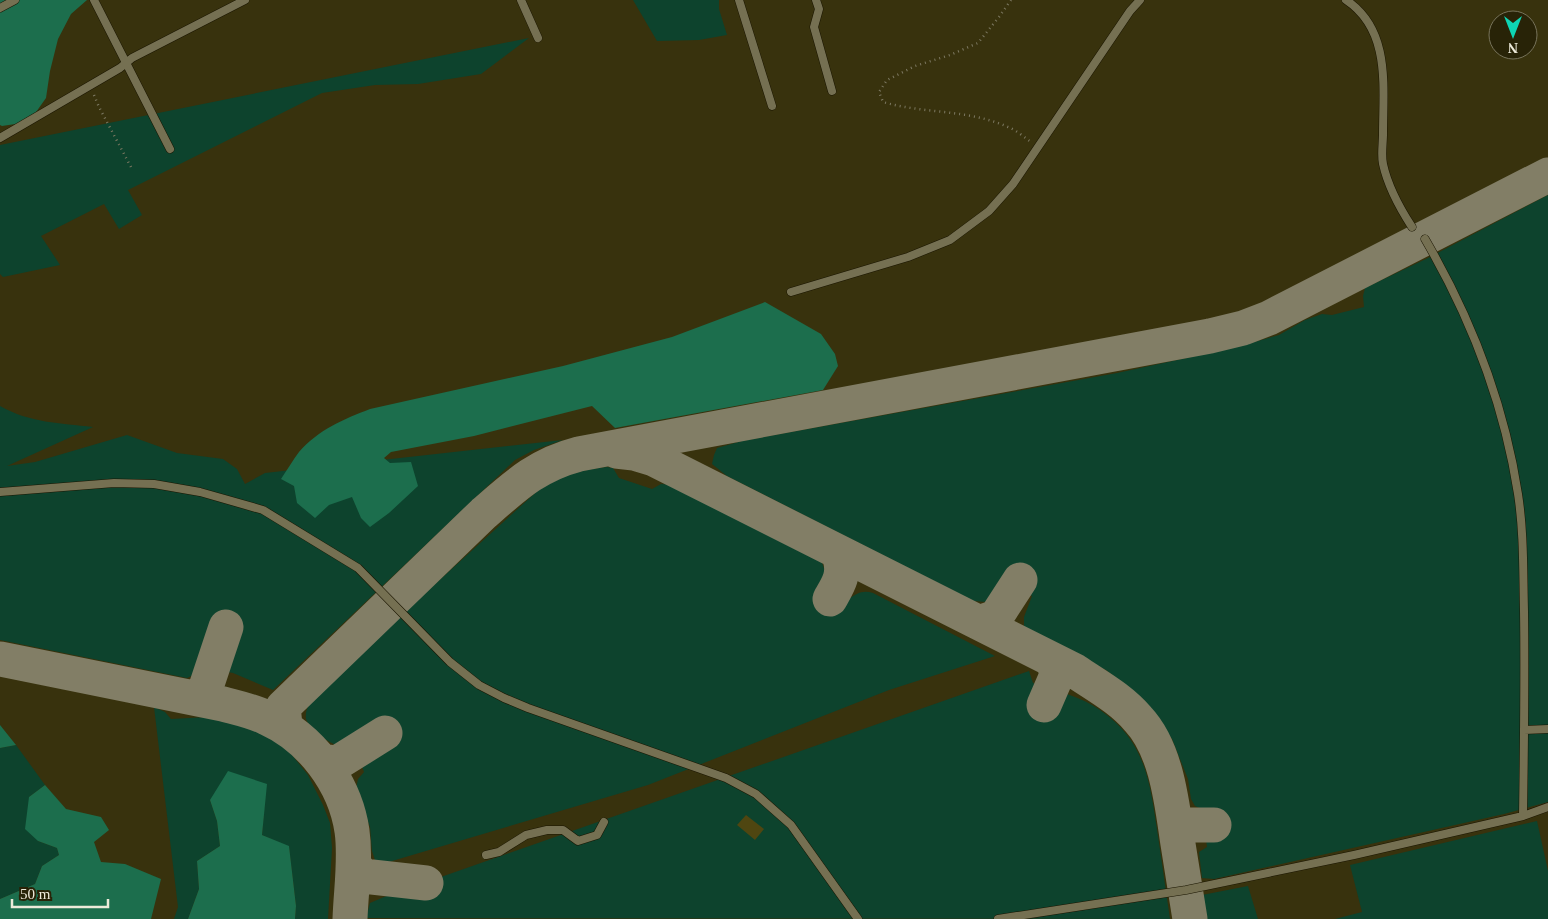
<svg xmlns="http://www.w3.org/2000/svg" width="1548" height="919" viewBox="0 0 1548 919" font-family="'Times New Roman',serif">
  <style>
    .built { fill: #38320d; fill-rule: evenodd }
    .green { fill: #0d432d }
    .forest { fill: #1c6e4d }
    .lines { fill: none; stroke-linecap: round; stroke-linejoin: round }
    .taxiway { stroke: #827e66; stroke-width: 35 }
    .building { fill: #4f4611 }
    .lane-casing { stroke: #1a1500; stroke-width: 9 }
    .path { stroke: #7d7962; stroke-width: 2.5; stroke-dasharray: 1 4; stroke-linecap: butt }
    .lane { stroke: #757052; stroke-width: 8 }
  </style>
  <rect width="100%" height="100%" fill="#322d11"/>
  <path class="built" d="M0,0H1548V919H0ZM1498,20H1528V50H1498Z"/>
  <path class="green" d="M633,0H719V9L727,35L699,40L657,41Z
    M529,38L481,74L418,84L375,85L322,93L128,190L142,215L119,229L104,204L41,236L60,265L3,277L0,274V145Z
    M1548,195V802L1504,814L1214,879L1202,878L1199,852L1207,847L1202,809L1195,806L1191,799L1188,779L1172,739L1143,699L1106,670L1031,634L1024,627V617L1032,596L1002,580L987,602L973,601L727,476L712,464L714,455L717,448L742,441L1117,373L1233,348L1279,335L1305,320L1322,314L1332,315L1364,307L1363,296L1365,288L1428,258Z
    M0,406C30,423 60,423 93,427L7,466L35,462L127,435L177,453L223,459L237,469L245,484L265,473L563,440L534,450L515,460L273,690L233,673L200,667L196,674L187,678L0,640Z
    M607,467L613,468L619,478L652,489L661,484L673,485L821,561C826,570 825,576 821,585L849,599C857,593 863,590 873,593L995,656L889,690L648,785L382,864L375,860L372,851L370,827L356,789L358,779L364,772L352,739C348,742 344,745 338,745C330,745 308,727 306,719C305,713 307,709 309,704L412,605L544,485C564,475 584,469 607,467Z
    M1029,671L1033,683C1055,691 1081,696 1100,710C1147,742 1150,784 1158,836C1162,864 1166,891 1170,919L366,918L370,903L384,897Z
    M154,707L165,712L171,719L208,717L258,730L288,750L308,775L323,805L330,823L332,848L328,919H295L296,906L289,847L262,835L266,784L210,800L217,821L220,846L197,861L199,889L188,919H174L178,907Z
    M16,745L45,785L29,797L38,841L57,848L59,855L42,866L35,884L0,899V748Z
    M1537,821L1548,871V919H1335L1362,912L1350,865Z
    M1248,886L1258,919H1206L1202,895Z"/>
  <path class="forest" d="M0,0H87L71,14L58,39L50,71L46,98L29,122L2,126L0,125Z
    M765,302L821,334L835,354L838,366L823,390L615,428L592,406L474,436L391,452L384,458L390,463L411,462L418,486L389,513L370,527L361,518L352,497L329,505L315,518L297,503L294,486L281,479C287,470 293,460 299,452C318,430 344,419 370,409L563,366L672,337Z
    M0,724V725L16,745L0,748Z
    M228,771L267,784L262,835L289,846L296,906L295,919H188L199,889L197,861L220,846L217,821L210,800Z
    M45,785L66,809L101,817L109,830L94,842L101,862L125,864L161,879L151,919H0V899L35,884L42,866L59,855L57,848L38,841L25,829L29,797Z"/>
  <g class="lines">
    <path class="taxiway" d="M616,451L634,453L654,459L1075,671C1097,686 1120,698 1138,719C1167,750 1172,804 1178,844C1182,869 1186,894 1190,919
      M830,599C838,585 845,575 840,558
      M987,620L996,617L1020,580
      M0,659L223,704C238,708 253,711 267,718C311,738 345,783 352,831C356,859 351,890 350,919
      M198,695L205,690L226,627
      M1044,705L1057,675L1055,667
      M285,725L283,707L484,513C516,485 537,465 579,454L1210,336L1243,328L1269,318L1548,175
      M329,762L337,763L385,733
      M1179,821L1184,825H1214
      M358,870L363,876L426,883"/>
  </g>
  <path class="building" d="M746,815L764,829L755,840L737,825Z"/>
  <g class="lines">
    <defs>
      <path id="lane" d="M94,0L170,149
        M521,0L538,38
        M739,0L772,106
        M816,0L819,9L814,27L832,91
        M1346,0C1391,30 1383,86 1383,134C1383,143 1381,155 1383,164C1388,187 1399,207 1412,227
        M0,8L15,0
        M0,138L120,68L132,58L245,0
        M791,292L908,257L950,240L989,211L1013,184L1130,11L1140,0
        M0,492L114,483L154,484L200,492L263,510L358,568L450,662L479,685L504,698L528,708L726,778L756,794L791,825L858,919
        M1524,730L1548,729
        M1523,816L1548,807
        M486,855L499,852L526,835L547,830H563L578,841L597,835L604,822
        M998,919L1186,890L1354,855L1523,816C1524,748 1525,679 1524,611C1523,572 1524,533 1518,494C1504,403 1471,318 1425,239"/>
    </defs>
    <use href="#lane" class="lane-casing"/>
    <path class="path" d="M1011,0L999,17L978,43L950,55L915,66L887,80L879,92L883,102C924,114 968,109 1008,127C1016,130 1024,137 1031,142
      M94,95L99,107L132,169"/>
    <use href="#lane" class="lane"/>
  </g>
  <g transform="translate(1513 35) rotate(180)"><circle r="24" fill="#282307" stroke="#77735b"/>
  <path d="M0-4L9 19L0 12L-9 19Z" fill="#0ed5b4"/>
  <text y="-8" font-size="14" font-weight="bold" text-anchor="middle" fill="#edeada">N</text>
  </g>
  <path d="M12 899v8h96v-8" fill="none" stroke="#edeada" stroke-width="2.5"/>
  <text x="20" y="899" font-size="15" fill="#edeada" stroke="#282307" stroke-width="4" paint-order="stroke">50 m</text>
</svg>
